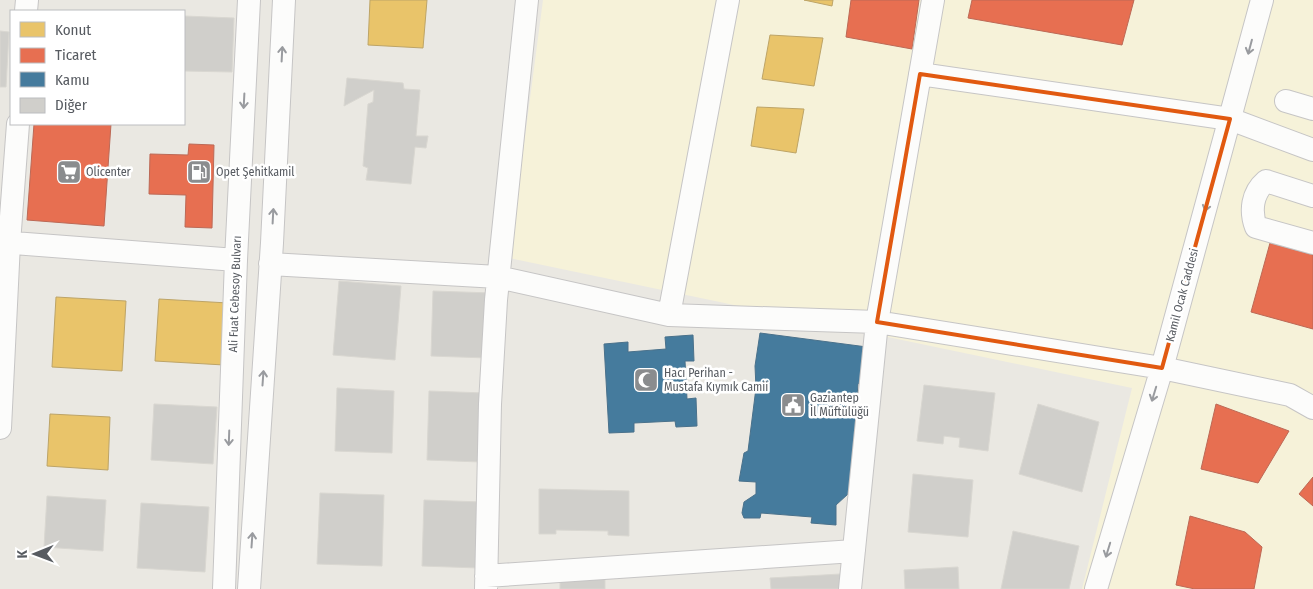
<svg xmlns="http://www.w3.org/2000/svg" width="1313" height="589" viewBox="0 0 1313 589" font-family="'Fira Sans Condensed',sans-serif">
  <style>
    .commercial { fill: #f6f2d9 }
    .homes { fill: #e9c46a; stroke: #bda467 }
    .shops { fill: #e76f51; stroke: #bc6956 }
    .public { fill: #457b9d; stroke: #4a718b }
    .building { fill: #d0cfcb; stroke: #d9d7d1 }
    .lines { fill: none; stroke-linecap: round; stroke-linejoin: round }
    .minor-casing { stroke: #c6c5c5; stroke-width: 24 }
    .minor { stroke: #fcfcfb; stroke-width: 22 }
    .oneway { stroke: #999b9f }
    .marked { fill: none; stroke: #e15910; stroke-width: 4; stroke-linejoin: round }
    .labels { text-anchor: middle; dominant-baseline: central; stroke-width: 5; stroke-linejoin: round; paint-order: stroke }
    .poi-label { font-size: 12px; fill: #575b61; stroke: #fff; text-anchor: start }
    .street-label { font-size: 12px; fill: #575b61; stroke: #fff }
  </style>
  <rect width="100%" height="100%" fill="#eae8e2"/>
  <path class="commercial" d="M543,0H1313V589H1082L1132,388L509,258Z"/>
  <path class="homes" d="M370,0H427L423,48L368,45Z
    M804,0H833L832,6Z
    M770,35L823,38L814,86L762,79Z
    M757,107L804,109L796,153L751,146Z
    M56,297L126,301L122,371L52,367Z
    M159,299L228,303L224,365L155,361Z
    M50,414L110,417L108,470L47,466Z"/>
  <path class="shops" d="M851,0H919L912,49L846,37Z
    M972,0H1134L1122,45L968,18Z
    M34,124H111L104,226L27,220Z
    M189,144L214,145L212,228L185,227L186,195L149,194L150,154L188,155Z
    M1270,243L1313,255V329L1251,312Z
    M1216,404L1289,431L1258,483L1201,469Z
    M1313,477V506L1299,494Z
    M1190,516L1245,532L1262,547L1254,589H1195L1176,585Z"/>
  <path class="public" d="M760,333L867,347L866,375L858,384L857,396L852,480L848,494L836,505V525L811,523L812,517L761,513L760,518H744L742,513L744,502L756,494V482L739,481L744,453L748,451L756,388L755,366Z
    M693,335L694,361H685L687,399L696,398L697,426L676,427L675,421L634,423V432L609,433L604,344L628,342V352L666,349L665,337Z"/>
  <path class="building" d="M184,16L234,18L232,72L184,71Z
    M0,31L9,32L6,87H0Z
    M347,78L403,83L404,89L420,90L416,136H428L426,148L415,147L411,184L366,180L368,168L363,166L368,104L373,102L374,90L344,106Z
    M339,281L401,286L395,360L333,355Z
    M433,291L491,293L488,358L431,356Z
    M924,385L995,393L988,451L959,447L960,438L944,436L943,444L917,441Z
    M337,388L394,391L392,453L335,451Z
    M429,391L484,393L481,462L427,460Z
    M154,404L217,407L213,464L151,460Z
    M1038,404L1099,422L1082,492L1019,474Z
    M913,474L973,480L968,537L908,532Z
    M539,489L629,491V536L608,535V531L556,530V534H539Z
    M320,493L384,495L382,566L317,564Z
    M47,496L106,500L103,551L44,547Z
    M424,500L481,502L479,568L422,566Z
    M141,503L209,507L205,572L137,568Z
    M1013,531L1079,546L1069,589H1001Z
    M958,567L959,589H905L904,570Z
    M605,572V589H560V574Z
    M841,574L842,589H771L770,578Z"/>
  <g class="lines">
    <defs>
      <path id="minor" d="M26,11L27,0
        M920,74L1230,119L1313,150
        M1286,101L1313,109
        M1313,196L1266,181C1252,193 1250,211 1256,227L1313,243
        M0,242L236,260
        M270,264L498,277L669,315L877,322L1162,368L1290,395L1313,408
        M669,315L728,0
        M0,428L9,243L18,124
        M486,576L854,551
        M224,589L236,260L249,0
        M249,589L272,243L284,0
        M486,589L490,404L496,300L527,0
        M850,589L877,322L933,0
        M1096,589L1162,368L1262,0"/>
    </defs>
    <use href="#minor" class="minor-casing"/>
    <use href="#minor" class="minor"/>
  </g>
  <defs><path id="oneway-shaft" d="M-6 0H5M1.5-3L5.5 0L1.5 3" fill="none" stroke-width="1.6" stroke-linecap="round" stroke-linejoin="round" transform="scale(1.25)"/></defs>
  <g class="oneway">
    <use href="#oneway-shaft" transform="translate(1250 47) rotate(105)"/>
    <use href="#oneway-shaft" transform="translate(282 54) rotate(-87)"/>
    <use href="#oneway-shaft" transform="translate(244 101) rotate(93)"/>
    <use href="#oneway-shaft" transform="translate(1207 204) rotate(105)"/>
    <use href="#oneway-shaft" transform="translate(273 216) rotate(-87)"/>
    <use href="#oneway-shaft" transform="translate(263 378) rotate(-86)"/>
    <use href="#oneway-shaft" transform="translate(1154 394) rotate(107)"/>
    <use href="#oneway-shaft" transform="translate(229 438) rotate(92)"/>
    <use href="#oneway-shaft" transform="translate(252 540) rotate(-86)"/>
    <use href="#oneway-shaft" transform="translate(1108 550) rotate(107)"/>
  </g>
  <path class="marked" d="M920,74L1230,119L1162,368L877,322Z"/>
  <defs>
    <symbol id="supermarket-square" viewBox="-11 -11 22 22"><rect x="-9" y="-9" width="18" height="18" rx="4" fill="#8a8c8e" stroke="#fff"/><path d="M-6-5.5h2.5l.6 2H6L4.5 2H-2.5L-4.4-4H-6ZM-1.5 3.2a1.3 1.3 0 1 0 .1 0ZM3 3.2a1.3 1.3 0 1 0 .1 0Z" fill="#fff"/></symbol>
    <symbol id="fuel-square" viewBox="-11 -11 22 22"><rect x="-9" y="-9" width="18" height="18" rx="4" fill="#8a8c8e" stroke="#fff"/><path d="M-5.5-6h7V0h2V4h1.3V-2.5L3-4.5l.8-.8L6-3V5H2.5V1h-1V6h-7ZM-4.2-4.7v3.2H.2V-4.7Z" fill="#fff"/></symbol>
    <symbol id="mosque-square" viewBox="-11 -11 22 22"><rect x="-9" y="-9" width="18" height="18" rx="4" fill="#8a8c8e" stroke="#fff"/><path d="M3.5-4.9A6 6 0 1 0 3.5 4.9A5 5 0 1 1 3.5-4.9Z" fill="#fff"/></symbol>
    <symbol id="civic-square" viewBox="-11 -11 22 22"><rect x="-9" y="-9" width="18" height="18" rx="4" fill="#8a8c8e" stroke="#fff"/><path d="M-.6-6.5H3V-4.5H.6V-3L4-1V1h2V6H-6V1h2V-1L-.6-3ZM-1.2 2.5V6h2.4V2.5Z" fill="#fff"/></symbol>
  </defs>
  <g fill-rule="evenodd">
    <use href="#supermarket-square" x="55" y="158" width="28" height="28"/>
    <use href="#fuel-square" x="185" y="158" width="28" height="28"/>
    <use href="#mosque-square" x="632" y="366" width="28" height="28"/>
    <use href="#civic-square" x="779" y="391" width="28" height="28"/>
  </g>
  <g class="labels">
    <g class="poi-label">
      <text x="86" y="172">Olicenter</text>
      <text x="216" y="172">Opet Şehitkamil</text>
      <text x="664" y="373">Hacı Perihan -<tspan x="664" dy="14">Mustafa Kıymık Camii</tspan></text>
      <text x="810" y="398">Gaziantep<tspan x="810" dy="14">İl Müftülüğü</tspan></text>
    </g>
    <g class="street-label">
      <text transform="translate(235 294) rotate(-88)">Ali Fuat Cebesoy Bulvarı</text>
      <text transform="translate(1182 295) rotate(-75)">Kamil Ocak Caddesi</text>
    </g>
  </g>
  <rect x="10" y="10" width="175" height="115" fill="#ffffff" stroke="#bcbdc0"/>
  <rect x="20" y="22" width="25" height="15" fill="#e9c46a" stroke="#bcbdc0"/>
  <text x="55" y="35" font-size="15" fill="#575b61">Konut</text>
  <rect x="20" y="48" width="25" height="15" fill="#e76f51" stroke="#bcbdc0"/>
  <text x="55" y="60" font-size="15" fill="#575b61">Ticaret</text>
  <rect x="20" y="72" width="25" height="15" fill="#457b9d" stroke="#bcbdc0"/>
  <text x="55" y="85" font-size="15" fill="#575b61">Kamu</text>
  <rect x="20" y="98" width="25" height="15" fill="#d0cfcb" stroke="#bcbdc0"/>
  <text x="55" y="110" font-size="15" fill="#575b61">Diğer</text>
  <g transform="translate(35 554) rotate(269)" stroke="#ffffff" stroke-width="4" paint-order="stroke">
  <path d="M0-4L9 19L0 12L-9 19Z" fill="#575b61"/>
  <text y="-8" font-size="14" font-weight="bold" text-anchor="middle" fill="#575b61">K</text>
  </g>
</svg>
